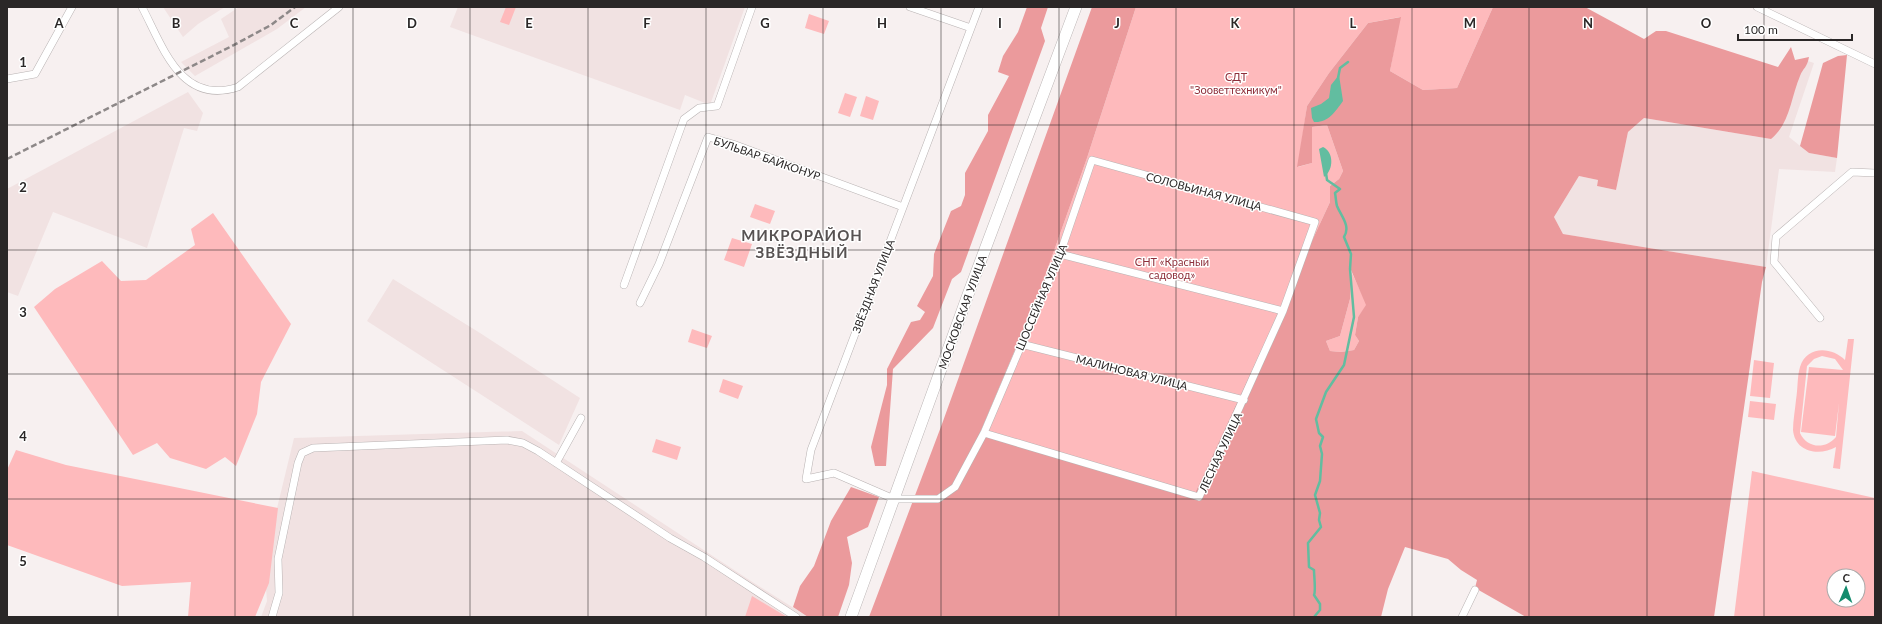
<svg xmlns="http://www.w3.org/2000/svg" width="1882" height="624" viewBox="0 0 1882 624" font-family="Lato,sans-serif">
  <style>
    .built { fill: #f1e2e2 }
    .green { fill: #febabc; fill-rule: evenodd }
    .forest { fill: #eb9a9c; fill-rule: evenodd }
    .water { fill: #62bda0 }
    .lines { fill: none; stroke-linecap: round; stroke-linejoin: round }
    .stream { stroke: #62bda0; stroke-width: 2.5 }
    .street-casing { stroke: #b9b3b3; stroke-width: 8 }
    .primary-casing { stroke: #b9b3b3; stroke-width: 12 }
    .street { stroke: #fff; stroke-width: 7 }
    .primary { stroke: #fff; stroke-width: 11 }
    .rail { stroke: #8d8888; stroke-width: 2.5; stroke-dasharray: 6 3; stroke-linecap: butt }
    .grid { fill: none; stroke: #2a2727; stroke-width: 1; stroke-opacity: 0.55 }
    .labels { text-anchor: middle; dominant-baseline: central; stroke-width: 3; stroke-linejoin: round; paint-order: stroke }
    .park-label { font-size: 11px; fill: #8e2f3a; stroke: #fff }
    .street-label { font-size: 11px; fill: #2a2727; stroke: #fff }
    .district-label { font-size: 15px; font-weight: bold; letter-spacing: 1px; fill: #575252; stroke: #fff }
    .grid-label { font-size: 13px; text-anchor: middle; font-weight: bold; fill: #2a2727; stroke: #fff; stroke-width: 3; stroke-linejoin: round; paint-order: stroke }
  </style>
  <rect width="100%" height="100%" fill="#f7f0f0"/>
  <path class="built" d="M163,7H225L198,24L183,37Z
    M239,7H306L277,29L195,76L181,62L229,37L221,19Z
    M458,7H745L710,105L685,95L680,110L450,27Z
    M1802,59L1814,63L1789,137L1809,153L1837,158L1835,172L1779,169L1766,267L1563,234L1554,217L1579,176L1598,180L1597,186L1616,190L1628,132L1644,118L1771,139Z
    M188,92L203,113L197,131L184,128L147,248L53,212L18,296L7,292V189Z
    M393,279L480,333L580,398L559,445L367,321Z
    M522,431L754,583L808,617H261L267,601L264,562L294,438Z"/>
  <path class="green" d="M506,7H516L509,25L500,22Z
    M1136,7H1493L1457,88L1423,90L1390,71L1400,17L1368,23L1329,73L1307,106L1298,167L1312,163V127L1327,125L1343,171L1339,179L1330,186V202L1195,493L980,433L1039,293L1087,158Z
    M809,14L829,21L824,34L805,28Z
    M845,93L857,97L850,117L838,113Z
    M866,96L879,101L873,120L860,116Z
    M755,204L775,211L770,224L750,217Z
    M213,213L291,324L261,382L257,414L236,466L225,457L206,469L170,458L157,443L133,455L34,307L55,289L102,261L121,281L146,280L195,245L191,229Z
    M732,238L752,244L744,267L724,260Z
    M1350,269L1367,305L1358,317L1355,335L1359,341L1354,350L1341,352L1330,351L1326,341L1340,336L1350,299Z
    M692,329L712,336L707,348L688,342Z
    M1848,339H1854L1840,469L1833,468L1836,447C1820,456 1795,453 1793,430C1793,421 1795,410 1796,400C1798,389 1797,377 1800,367C1807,345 1832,347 1845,360ZM1822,356L1835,359L1843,370L1809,367L1801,432L1835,436L1839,403L1836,437C1825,450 1807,448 1800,433L1807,366L1814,359Z
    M1754,360L1774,363L1770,398L1750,396Z
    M723,379L743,386L738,399L719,392Z
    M1750,401L1776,404L1774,420L1748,417Z
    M656,439L681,447L677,460L652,452Z
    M16,450L66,465L278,508L269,583L255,617H188L191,582L122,586L7,545V470Z
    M1752,471L1875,498V617H1734ZM1834,576H1858V600H1834Z
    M752,596L787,617H745Z"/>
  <path class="forest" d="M1027,7H1048L1041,28L1045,41L961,272L952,279L933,328L893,369L886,466H875L871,447L887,385V369L911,322L920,320L925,312L917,306L933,276L934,254L951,211L961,206L965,195V173L988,131V115L1009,76L998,72L1003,56L1018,32Z
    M1092,7H1136L1087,158L1039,293L980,433L1195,493L1330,202V186L1339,179L1343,171L1327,125L1312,127V163L1297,167L1307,106L1329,73L1368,23L1401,17L1390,71L1423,90L1457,88L1493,7H1585L1644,39L1656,31H1666L1778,67L1791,47L1795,60L1809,57C1807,68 1803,68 1800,76C1791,97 1790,124 1771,139L1644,118L1628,132L1616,190L1597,186L1598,180L1579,176L1554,217L1563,234L1766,267L1762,282L1714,617H1526L1475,588L1477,580L1461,570L1448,559L1405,547L1388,589L1381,617H869L942,424ZM1351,270L1366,305L1358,317L1355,335L1359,341L1354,350L1341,352L1330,351L1326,341L1340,336L1350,299Z
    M1847,55L1837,158L1809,153L1800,146L1823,63L1838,56Z
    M851,487L879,497L868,527L847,537L852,563L849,585L838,617H808L793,607L800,586L814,566L831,521Z"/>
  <path class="water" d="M1339,75L1343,101C1335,112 1328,123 1314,122L1312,118L1311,108L1321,104L1329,98L1331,85Z
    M1323,147C1334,152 1334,170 1324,177L1319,149Z"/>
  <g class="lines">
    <path class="stream" d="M1338,78L1340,68L1348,62
      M1314,617L1320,610V604L1314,595C1316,591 1314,576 1314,570L1309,567L1308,543L1321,527L1319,520L1320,513L1315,495L1320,481L1322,454L1320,446L1323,437L1319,433L1316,419L1326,392L1344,365L1354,317L1350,269L1351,254L1344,237C1351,226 1341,216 1337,206C1336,203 1336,198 1335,193L1340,189L1327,180L1326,173"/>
    <defs>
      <path id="street" d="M142,7C163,47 181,106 238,87L339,7
        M910,7L971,28
        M979,7L811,450L806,479L834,473L894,499H938L955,487L984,433L1060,254L1092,160L1315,222L1283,311L1199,497L984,433
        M1757,7L1875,64
        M7,79L35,74L72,7
        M1060,254L1283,311
        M624,285L684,119L699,108L717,106L752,7
        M640,303L659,264L708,137L733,144L903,207
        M1820,318L1774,262L1776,237L1852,172L1875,173
        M1021,344L1244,400
        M556,463L581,418
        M272,617L279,593L278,559L298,463L302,453L313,448L507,440L523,443L538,451L670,538L704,557L796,617
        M1462,617L1475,590"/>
      <path id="primary" d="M851,617L969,292L1076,7"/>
    </defs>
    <use href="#street" class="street-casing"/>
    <use href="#primary" class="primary-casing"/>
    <use href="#street" class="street"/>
    <use href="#primary" class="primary"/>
    <path class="rail" d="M7,159L232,46L271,25L295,7"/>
  </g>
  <path class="grid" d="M118,7V617M235,7V617M353,7V617M470,7V617M588,7V617M706,7V617M823,7V617M941,7V617M1059,7V617M1176,7V617M1294,7V617M1412,7V617M1529,7V617M1647,7V617M1764,7V617M7,125H1875M7,250H1875M7,374H1875M7,499H1875"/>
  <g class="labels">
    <g class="park-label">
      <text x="1236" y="76">СДТ<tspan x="1236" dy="13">"Зооветтехникум"</tspan></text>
      <text x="1172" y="261">СНТ «Красный<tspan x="1172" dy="13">садовод»</tspan></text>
    </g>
    <g class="street-label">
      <text transform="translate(767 158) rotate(19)">БУЛЬВАР БАЙКОНУР</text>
      <text transform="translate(1204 191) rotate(15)">СОЛОВЬИНАЯ УЛИЦА</text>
      <text transform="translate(873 286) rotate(-69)">ЗВЁЗДНАЯ УЛИЦА</text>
      <text transform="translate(1041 297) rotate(-67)">ШОССЕЙНАЯ УЛИЦА</text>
      <text transform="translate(962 312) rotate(-70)">МОСКОВСКАЯ УЛИЦА</text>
      <text transform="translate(1132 372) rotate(14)">МАЛИНОВАЯ УЛИЦА</text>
      <text transform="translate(1220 452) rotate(-65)">ЛЕСНАЯ УЛИЦА</text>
    </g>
    <g class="district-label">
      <text x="802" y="235">МИКРОРАЙОН<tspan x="802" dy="17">ЗВЁЗДНЫЙ</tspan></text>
    </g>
  </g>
  <g class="grid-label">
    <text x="59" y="28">A</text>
    <text x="176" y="28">B</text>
    <text x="294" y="28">C</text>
    <text x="412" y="28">D</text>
    <text x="529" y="28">E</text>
    <text x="647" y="28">F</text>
    <text x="765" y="28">G</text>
    <text x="882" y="28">H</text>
    <text x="1000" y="28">I</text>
    <text x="1117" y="28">J</text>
    <text x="1235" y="28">K</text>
    <text x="1353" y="28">L</text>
    <text x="1470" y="28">M</text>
    <text x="1588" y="28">N</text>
    <text x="1706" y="28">O</text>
    <text x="23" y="67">1</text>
    <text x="23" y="192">2</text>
    <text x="23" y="317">3</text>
    <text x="23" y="441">4</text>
    <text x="23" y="566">5</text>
  </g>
  <rect width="1882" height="624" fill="none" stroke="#2a2727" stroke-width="16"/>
  <g transform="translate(1846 588) rotate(2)"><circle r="19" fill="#ffffff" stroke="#aaa9a9"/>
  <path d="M0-3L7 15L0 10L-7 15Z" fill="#138b6d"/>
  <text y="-6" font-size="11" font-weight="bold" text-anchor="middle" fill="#2a2727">С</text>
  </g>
  <path d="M1738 34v6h114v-6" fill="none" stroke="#2a2727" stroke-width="2"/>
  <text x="1744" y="34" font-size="12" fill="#2a2727" stroke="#ffffff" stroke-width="3" paint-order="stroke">100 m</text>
</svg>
